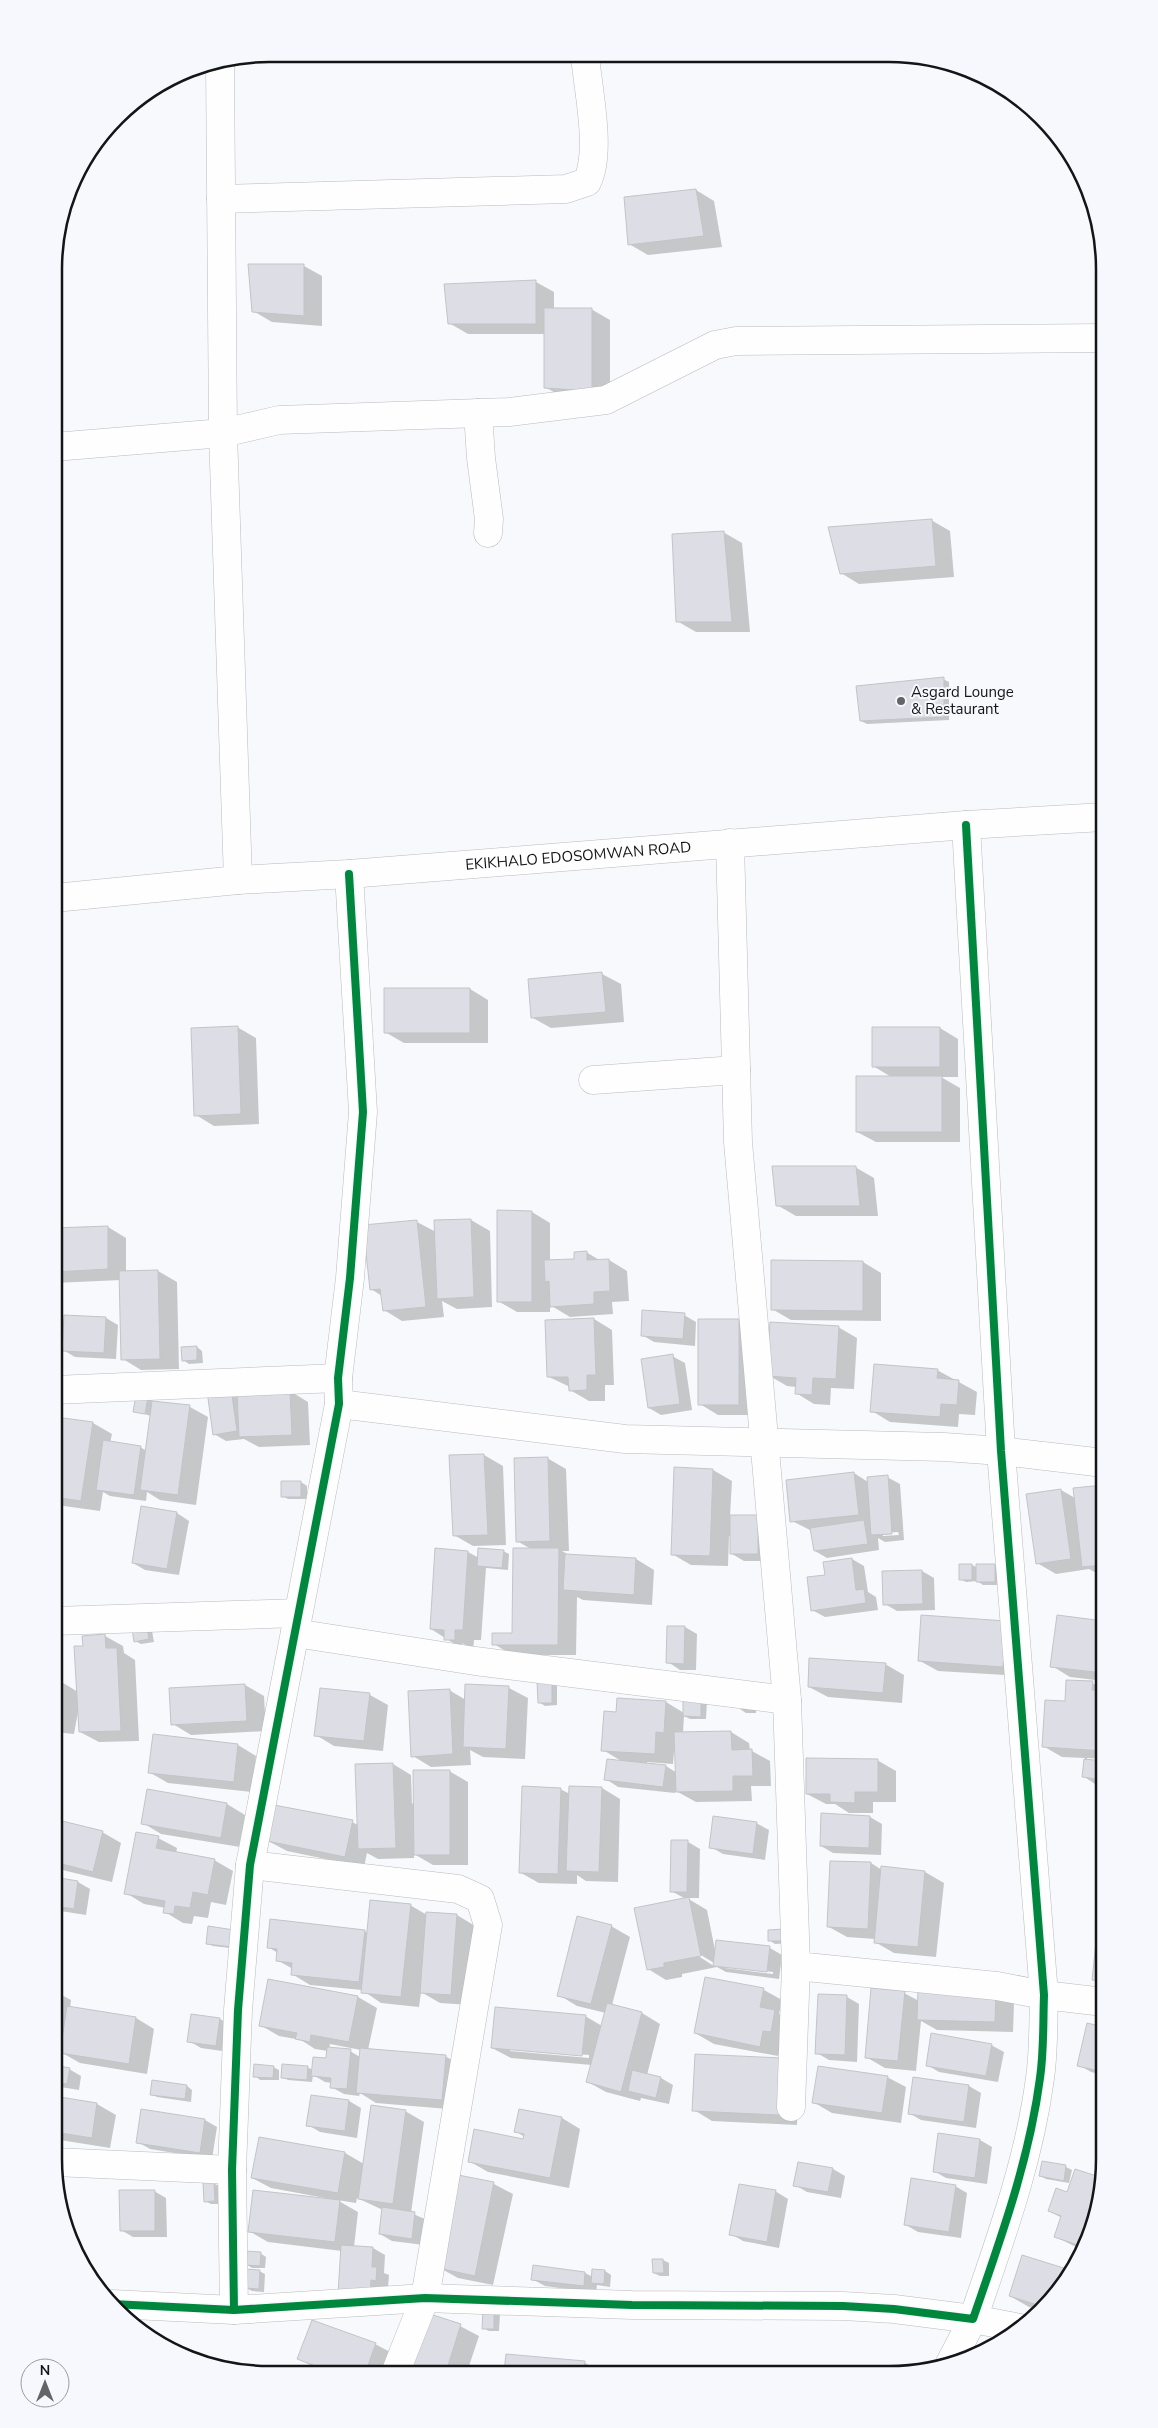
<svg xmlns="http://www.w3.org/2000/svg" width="1158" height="2428" viewBox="0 0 1158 2428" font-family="'Nunito Sans',sans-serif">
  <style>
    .shadow { fill: #0003; fill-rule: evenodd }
    .building { fill: #dddee5; stroke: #c3c4c7 }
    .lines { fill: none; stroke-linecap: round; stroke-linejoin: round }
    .minor-casing { stroke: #babbbd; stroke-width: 29 }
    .minor { stroke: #fefeff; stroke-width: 28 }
    .cycleway-casing { stroke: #f6f8fe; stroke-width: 11 }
    .cycleway { stroke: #00873e; stroke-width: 8 }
    .poi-dot { fill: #646567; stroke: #f6f8fe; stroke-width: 2 }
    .labels { text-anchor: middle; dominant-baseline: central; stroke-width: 4; stroke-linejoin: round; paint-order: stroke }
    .poi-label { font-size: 15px; fill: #141517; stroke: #f6f8fe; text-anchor: start }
    .street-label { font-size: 15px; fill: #141517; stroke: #f6f8fe }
    .rim { fill: none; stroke: #141517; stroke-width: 2.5 }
  </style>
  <rect width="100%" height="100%" fill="#f8f9fc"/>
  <path class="shadow" d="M696,190L714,201L722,247L648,255L629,244Z
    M304,266L322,276V326L272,322L253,311Z
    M536,282L554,292V309H591L610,320V401L564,398L545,387V334H468L449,323Z
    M931,520L950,531L954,577L859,584L841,573Z
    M723,532L742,543L750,632H696L677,621Z
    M943,679L949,682V720L867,724L861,721Z
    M602,974L621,984L624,1022L551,1028L533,1018Z
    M470,989L488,1000V1043H404L385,1032Z
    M237,1027L256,1038L259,1124L214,1126L196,1115Z
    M940,1028L958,1039V1077H941L960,1088V1142H876L857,1132L893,1078L873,1066Z
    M855,1167L874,1178L878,1216H796L777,1205Z
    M532,1212L550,1223V1261L576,1260L586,1252L601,1261L609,1260L627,1271L629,1301L612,1302L613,1314L570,1317L550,1305V1312H517L498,1301Z
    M471,1220L490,1231L492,1307L457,1309L442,1301L444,1317L402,1321L384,1310L382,1296L371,1289L417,1222L436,1232L435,1221Z
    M108,1227L126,1238V1272L158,1271L177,1282L179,1369L141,1370L123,1359L121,1280L54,1283V1230Z
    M863,1262L881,1273V1321L791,1320L772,1309Z
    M684,1315L696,1322L695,1346L654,1342L642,1335Z
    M106,1318L118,1325L116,1359L75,1357L63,1350Z
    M594,1319L612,1330L614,1385H605V1401H589L570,1390V1387L549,1377Z
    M738,1321L757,1331V1415H718L700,1404Z
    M838,1327L857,1338L854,1389L831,1388L830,1405L814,1404L796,1393V1387L787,1386L768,1375Z
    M197,1347L202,1351L203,1363L189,1364L183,1360Z
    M672,1356L685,1363L692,1410L661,1415L649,1408Z
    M937,1370L977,1392L975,1415L959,1414L958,1427L890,1422L872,1411Z
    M290,1391L308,1402L310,1445L259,1447L244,1439L226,1441L214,1434L208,1392Z
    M148,1398L153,1401L190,1407L208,1417L196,1505L160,1500L147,1492L146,1501L110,1496L103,1492L100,1511L64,1506L55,1501L54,1511V1439L57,1418L93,1423L112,1434L110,1443L140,1447L147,1451L151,1416L134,1411Z
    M484,1455L503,1466L506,1545L473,1546L454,1535L450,1456Z
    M547,1458L566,1469L569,1551H562L569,1555L636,1559L654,1570L652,1605L583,1600L577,1597L576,1655H512L494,1644L514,1634L531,1549L517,1541Z
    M713,1470L732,1481L730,1516H757L770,1561H744L732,1554V1536H729L728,1566L691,1565L672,1554Z
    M854,1473L868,1482L887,1477L900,1484L904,1540L885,1542L878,1538L879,1550L827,1558L815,1551L812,1531L792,1521ZM898,1532L899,1535L883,1536V1533Z
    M282,1482H301L307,1486V1499H288L282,1496Z
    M1104,1486V1577L1089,1569L1056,1574L1037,1563L1061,1490L1075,1498Z
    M142,1508L177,1513L189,1521L179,1575L145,1570L133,1563Z
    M503,1551L509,1554L508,1570L486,1568L481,1640H474L473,1650L462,1643L464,1650L431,1629L468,1552L479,1558Z
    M852,1559L864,1566L868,1592L876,1597L878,1610L825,1617L812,1610L826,1576Z
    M972,1565L978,1568V1565H995L1001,1569V1585H983L977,1581L966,1582L960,1579Z
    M922,1571L934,1578L935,1610L897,1611L885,1604L883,1572Z
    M1005,1622L1021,1676L938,1671L920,1661Z
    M1104,1622V1681L1070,1677L1052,1666Z
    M669,1627H685L697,1634L696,1670H680L668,1662Z
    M133,1630L152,1631L154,1642L141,1644L135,1641Z
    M105,1636L123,1646L124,1653L135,1660L139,1741L99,1742L80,1732L79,1706L74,1734L54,1732V1681H60L78,1692L84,1647Z
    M885,1664L904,1675L902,1703L828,1697L809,1687Z
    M551,1682L557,1685V1705L545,1706L539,1702Z
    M1092,1683L1104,1689V1759L1087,1758V1761L1104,1763V1785L1095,1784L1083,1776L1085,1758L1062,1757L1043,1746L1066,1702Z
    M245,1685L264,1696L266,1731L191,1735L173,1724L171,1689Z
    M467,1686L509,1688L528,1698L525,1759L483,1757L470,1750L471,1765L431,1767L413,1756L449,1690L466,1700Z
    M370,1695L388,1705L383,1751L334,1746L316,1735Z
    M685,1697L707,1700L706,1719H690L684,1716L683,1733L731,1732L749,1743L750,1750L770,1761L771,1786H751L752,1801L696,1802L676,1791L675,1793L618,1787L606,1779L623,1762L603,1750L617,1713L618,1699L666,1702L684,1713ZM674,1751H676L677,1773L666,1766L647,1764V1762L673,1764Z
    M740,1701L756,1705V1713H746L740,1709Z
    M238,1745L256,1756L252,1792L168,1783L149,1772Z
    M877,1760L896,1771V1802H873V1813H849L835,1804H826L807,1794Z
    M393,1764L411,1775L412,1804L449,1771L468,1782V1865H433L414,1854V1858L378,1859L367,1853L364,1867L287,1851L268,1841L352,1822L358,1825Z
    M602,1788L620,1799L618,1882L586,1881L577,1875V1884L539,1883L521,1873L560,1789L570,1794Z
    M148,1791L227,1804L245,1815L240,1847L161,1834L143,1823Z
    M870,1817L882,1824L881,1855L833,1853L821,1846Z
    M54,1821L102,1832L121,1843L112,1882L54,1868Z
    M756,1823L769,1830L765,1860L723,1854L711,1847Z
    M158,1838L177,1848L176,1853L214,1860L233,1871L226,1905L211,1902L208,1918L194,1916L192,1924L183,1923L165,1912L166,1908L144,1904L126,1893Z
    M672,1841L688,1842L700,1849L699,1898H687L707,1910L715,1950L717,1941L770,1948L782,1955L779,1979L726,1972L717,1967L682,1974V1977L666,1980L648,1969L686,1899L671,1891ZM696,1952L714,1963V1966L695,1954ZM725,1966L773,1972V1974L725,1968Z
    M871,1863L882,1870L883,1868L925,1872L944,1883L936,1957L894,1953L875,1942V1939L847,1937L829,1927Z
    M54,1879L78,1882L90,1889L86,1915L54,1910Z
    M410,1905L427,1915H457L475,1926L470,2005L440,2003L421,1992L419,2007L381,2003L362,1990L310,1985L292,1974L293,1969L277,1960L278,1953L268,1947L364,1931L368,1933Z
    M1104,1925V1985L1093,1979Z
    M611,1926L630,1937L612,2005L642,2013L660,2024L647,2075L661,2078L673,2085L669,2104L641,2098L640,2101L606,2092L588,2082L592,2065L511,2058L492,2048L585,2016L602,2026L606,2013L577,2006L559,1995ZM510,2049L589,2055V2058L510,2051Z
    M234,1931L238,1949L213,1946L207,1943Z
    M769,1931L791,1943L775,1944L769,1940Z
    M269,1980L358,1997L377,2008L368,2050L445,2056L464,2067L460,2110L376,2103L360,2093L359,2096L344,2094L331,2087L332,2083L325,2082L313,2075L312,2082L288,2080L282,2077L307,2067L313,2070L327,2059L328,2051L315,2049L301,2040L279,2036L260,2025ZM330,2044L361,2050L360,2057L350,2051L329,2049Z
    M764,1990L782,2000L779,2014L793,2022L781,2041L778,2056L714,2044L695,2033Z
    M54,1991L71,2000L70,2008L136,2018L154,2029L147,2074L80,2063L64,2054L54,2053Z
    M996,1992L1014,2003L1013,2032L937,2030L921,2021L916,2071L885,2068L866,2057L904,1993L919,2001Z
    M847,1997L859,2004L857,2062L829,2060L817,2053Z
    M220,2019L232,2026L229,2052L201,2048L189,2041Z
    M1104,2028V2075L1091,2072L1079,2065Z
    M991,2045L1004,2052L998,2082L939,2072L927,2065Z
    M54,2067L69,2069L81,2076L79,2090L54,2086Z
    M273,2067L279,2070V2080H260L255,2076Z
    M800,2070L797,2125L712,2121L694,2110Z
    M887,2077L906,2087L901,2123L832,2113L813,2102Z
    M187,2086L192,2090L191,2102L157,2097L151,2094Z
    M969,2086L981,2093L976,2128L921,2120L909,2113Z
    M312,2096L349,2101L361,2108L357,2138L320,2132L308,2125Z
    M54,2097L97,2104L116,2115L110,2148L54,2139Z
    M520,2110L562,2118L580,2129L569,2188L488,2172L469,2161L524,2140L525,2137L515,2131Z
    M405,2111L424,2122L411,2213L427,2220L424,2245L392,2241L380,2234L383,2210L357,2198L356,2203L337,2200L358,2212L354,2247L373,2248L385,2255L384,2273L389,2275L388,2287H383L382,2302L351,2300L342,2251L268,2242L249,2231L324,2200L325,2198L271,2188L252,2178L345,2153L364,2164Z
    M205,2120L217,2127L212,2159L150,2149L138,2142Z
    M980,2140L992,2147L987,2184L946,2178L934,2171Z
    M1043,2162L1066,2167L1072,2170L1069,2183L1046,2179L1041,2176Z
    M833,2169L845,2176L841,2198L807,2192L795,2185Z
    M459,2176L494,2184L513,2194L493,2285L458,2278L440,2268Z
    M213,2183L219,2186L220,2204H211L205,2201Z
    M955,2186L967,2193L961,2238L918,2232L906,2225Z
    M1057,2189L1088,2241L1082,2250L1056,2237L1062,2218L1049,2211Z
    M154,2191L166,2198L167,2237H133L121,2230Z
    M775,2191L788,2199L779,2248L743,2241L731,2234Z
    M260,2253L266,2257L265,2268H252L246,2264Z
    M1023,2257L1069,2271L1051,2301L1040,2310L1029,2307L1010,2296Z
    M663,2260L669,2263V2276H660L654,2273Z
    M534,2266L585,2273L593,2277L605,2271L611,2275L610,2287L597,2285L596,2293L545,2286L532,2279Z
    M259,2271L265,2274L264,2292L252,2291L246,2288Z
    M484,2310L500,2314L499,2331H489L483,2328Z
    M460,2326L479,2336L467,2372L409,2371Z
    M375,2344L394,2354L388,2371H321L299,2359Z
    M585,2363L602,2372H505Z"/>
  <path class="building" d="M696,189L704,236L628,245L624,197Z
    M248,264H304V316L252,312Z
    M536,280V324H448L444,284Z
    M544,308H592V391L544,388Z
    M932,519L936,566L840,574L828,527Z
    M724,531L732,622H676L672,534Z
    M944,677V717L860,721L856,686Z
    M602,972L606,1012L531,1018L528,979Z
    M384,988H470V1033H384Z
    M238,1026L241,1114L194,1116L191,1028Z
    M872,1027H940V1067H872Z
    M856,1076H942V1132H856Z
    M772,1166H856L860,1206H776Z
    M497,1210L532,1211V1302H497Z
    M471,1219L474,1297L437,1299L434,1220Z
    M417,1220L426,1307L383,1311L380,1289L370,1290L363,1225Z
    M108,1226V1269L54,1272V1228Z
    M587,1251V1260L609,1259L610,1291L594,1292V1304L550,1307L549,1281L545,1282L544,1260L574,1259V1252Z
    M771,1260L863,1261V1311L771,1310Z
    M158,1270L160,1359L121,1360L119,1271Z
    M642,1310L685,1313L683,1339L641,1336Z
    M64,1315L106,1317L104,1353L62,1351Z
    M594,1318L596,1375H587V1390L569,1391L568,1377H547L545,1320Z
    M698,1319H739V1405H698Z
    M770,1322L839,1326L836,1379L813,1378L812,1395L795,1394L796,1378L767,1376Z
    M197,1346V1360L182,1361L181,1347Z
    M673,1354L680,1404L648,1408L641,1359Z
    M874,1364L938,1369L937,1378L959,1380L957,1405L941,1404L940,1417L870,1412Z
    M231,1388L237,1431L213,1435L207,1391Z
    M290,1390L292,1435L239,1437L237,1392Z
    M136,1395L148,1397L145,1414L133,1412Z
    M152,1401L190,1405L178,1495L140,1490Z
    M56,1417L93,1422L81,1501L54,1497V1431Z
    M103,1440L141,1446L134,1495L96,1490Z
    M484,1454L488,1535L453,1536L449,1455Z
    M548,1457L550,1541L516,1542L514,1458Z
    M674,1467L713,1469L710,1556L671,1555Z
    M854,1472L859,1515L790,1522L786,1480Z
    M888,1475L892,1534L871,1535L867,1477Z
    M281,1481H301V1497H281Z
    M1104,1485V1565L1082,1567L1073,1488Z
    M1061,1489L1071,1559L1036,1564L1026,1494Z
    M141,1506L177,1512L167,1569L132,1563Z
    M730,1515H758V1554H730Z
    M864,1520L868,1544L814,1551L810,1528Z
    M435,1548L468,1551L463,1630H455V1640H444V1630L430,1629Z
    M478,1548L504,1550L502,1568L477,1566Z
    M513,1548H559L558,1645H492V1633H512Z
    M565,1554L636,1558L634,1595L563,1590Z
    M852,1558L856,1590L864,1589L866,1603L811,1611L807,1577L825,1575L823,1562Z
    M959,1564H972V1580H959Z
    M976,1564H995V1582H976Z
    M922,1570L923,1604L883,1605L882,1571Z
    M921,1615L1006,1621L1003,1667L918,1661Z
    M1057,1615L1104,1621V1673L1050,1667Z
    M667,1626H685L684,1664L666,1663Z
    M147,1627L149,1639L134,1642L132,1629Z
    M105,1634L106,1648H117L121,1731L79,1732L74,1646H83L82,1636Z
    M809,1658L886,1663L883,1693L808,1687Z
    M54,1679L60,1680L56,1724H54Z
    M1066,1680L1093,1681L1092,1690L1104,1691V1751L1042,1747L1045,1700L1065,1701Z
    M537,1681H552V1703H538Z
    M245,1684L247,1721L171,1725L169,1688Z
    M465,1684L509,1686L506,1749L463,1747Z
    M320,1688L370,1693L364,1741L314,1736Z
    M450,1689L453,1754L411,1757L408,1691Z
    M683,1696H701V1717L683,1716Z
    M617,1698L666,1701L664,1733L656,1732L655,1754L601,1751L604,1711L616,1712Z
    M731,1731L732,1750L752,1749L753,1776H733V1791L676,1792L674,1732Z
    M153,1734L238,1744L234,1782L148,1773Z
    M806,1758L878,1759V1792H855V1803L830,1802V1794H806Z
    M607,1759L666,1765L663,1787L604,1780Z
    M1084,1759L1104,1761V1780L1082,1777Z
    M393,1763L396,1848L358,1849L355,1764Z
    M413,1770H450V1855H414Z
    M522,1786L561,1788L558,1874L519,1873Z
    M569,1786L602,1787L599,1872L566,1871Z
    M147,1789L227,1803L221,1838L141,1824Z
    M274,1805L353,1820L345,1857L267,1841Z
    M821,1813L870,1816L869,1848L820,1846Z
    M713,1816L757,1822L753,1854L709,1848Z
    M54,1819L103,1831L93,1872L54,1862Z
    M136,1832L159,1836L156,1848L215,1859L208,1895L193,1892L190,1908L175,1906L174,1914L163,1913L165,1901L124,1894Z
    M671,1840H688L687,1892H670Z
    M830,1861L871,1862L868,1929L827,1927Z
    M881,1866L925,1871L918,1947L874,1943Z
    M54,1877L78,1881L74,1909L54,1906Z
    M689,1897L701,1956L664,1963V1967L647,1970L634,1908Z
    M370,1900L411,1904L401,1997L361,1993Z
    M426,1912L457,1914L451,1995L420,1993Z
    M577,1916L612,1925L591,2004L557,1996Z
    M270,1919L365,1930L359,1982L291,1975L292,1963L276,1961L277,1949L267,1948Z
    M1098,1923H1104V1981L1092,1980Z
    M208,1926L234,1930L232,1947L206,1944Z
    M785,1929V1941H768V1930Z
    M716,1940L770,1946L767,1972L713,1966Z
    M705,1977L764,1988L760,2007L775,2010L771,2032L763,2031L760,2047L694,2033Z
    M268,1979L358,1996L349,2042L311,2035L310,2042L295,2039L297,2033L259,2026Z
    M871,1988L905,1991L898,2061L865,2058Z
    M918,1989L996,1991L995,2022L917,2020Z
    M818,1994L847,1995L845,2055L815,2054Z
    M607,2003L642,2012L621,2092L586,2082Z
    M67,2006L136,2017L129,2064L60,2053Z
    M495,2007L586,2015L582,2056L491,2048Z
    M191,2014L220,2018L216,2046L187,2042Z
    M1087,2023L1104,2027V2072L1077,2066Z
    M931,2033L992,2044L986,2076L926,2066Z
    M327,2047L351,2049L347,2089L330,2088L331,2078L311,2076L313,2057L326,2058Z
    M360,2048L446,2055L442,2100L356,2093Z
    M695,2054L782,2058L779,2115L692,2111Z
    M254,2064L274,2066L273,2078L253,2077Z
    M282,2064L308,2066L307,2080L281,2078Z
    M54,2065L70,2068L67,2084L54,2082Z
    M818,2066L888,2076L882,2113L812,2103Z
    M632,2070L661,2077L656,2098L628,2091Z
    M913,2077L969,2085L964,2122L908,2114Z
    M152,2080L187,2085L185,2099L150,2095Z
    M311,2095L349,2100L345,2131L306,2126Z
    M54,2096L97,2103L92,2138L54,2132Z
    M371,2105L406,2110L393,2204L358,2199Z
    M141,2109L205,2119L200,2153L136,2143Z
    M519,2109L562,2117L550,2178L468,2162L474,2129L523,2139L524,2134L514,2132Z
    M938,2133L980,2139L975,2178L933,2172Z
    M259,2137L345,2152L338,2193L251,2178Z
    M1042,2161L1066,2165L1064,2181L1039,2176Z
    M798,2162L833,2168L828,2192L793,2186Z
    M1075,2169L1103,2178L1088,2241L1084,2247L1054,2237L1061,2216L1048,2211L1056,2188L1067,2192Z
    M458,2175L494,2182L475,2276L438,2268Z
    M911,2178L956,2185L949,2232L904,2225Z
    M203,2182H214L215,2201L204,2202Z
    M739,2184L776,2190L767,2242L729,2235Z
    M119,2190H155V2231H120Z
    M253,2190L340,2200L335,2242L248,2232Z
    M382,2207L415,2212L412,2239L379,2234Z
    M341,2245L373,2247L372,2267H377L376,2281L371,2280L370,2296L338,2294Z
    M245,2251L261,2252L260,2266L245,2265Z
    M1022,2255L1070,2270L1051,2301L1044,2307L1009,2296Z
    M652,2259H663L664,2273H653Z
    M533,2265L585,2272L584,2286L531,2280Z
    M245,2269L260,2270L259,2289L245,2288Z
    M592,2269L605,2270L604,2284L591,2283Z
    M483,2309H494V2329H482Z
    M427,2313L461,2324L446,2372L408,2371Z
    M312,2320L376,2343L366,2371H329L297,2359Z
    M506,2354L585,2361L584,2372H504Z"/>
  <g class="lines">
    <defs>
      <g id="minor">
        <path d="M220,63L223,433L238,880"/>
        <path d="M221,199L566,189L587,182C602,152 588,90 585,56"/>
        <path d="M478,413L481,458L489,519L488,533"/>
        <path d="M54,447L223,433L279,420L509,412L606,400L715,345L736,341L1104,338"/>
        <path d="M730,843L738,1142L787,1700L796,1966L997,1986L1044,1995L1104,2002"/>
        <path id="s1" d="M54,898L238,880L349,874L966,825L1104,817"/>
        <path d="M593,1080L736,1070"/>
        <path d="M54,1390L338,1378"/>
        <path d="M339,1404L625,1439L944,1447L1001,1451L1104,1463"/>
        <path d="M54,1621L298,1613"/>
        <path d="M295,1633L475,1661L787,1700"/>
        <path d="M250,1865L458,1889L480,1899L488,1925L425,2298L396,2371"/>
        <path d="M791,2107L796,1966"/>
        <path d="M54,2162L232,2170"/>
        <path d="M112,2304L234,2310L425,2298L632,2305L843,2306L894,2309L973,2319C1000,2240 1029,2162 1040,2078C1044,2051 1043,2023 1044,1995L1001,1451L966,825"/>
        <path d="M234,2310L232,2170L238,2010L250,1865L339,1404L338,1378L350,1278L363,1112L349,874"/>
        <path d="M949,2365L973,2319L1020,2328"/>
      </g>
    </defs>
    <use href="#minor" class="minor-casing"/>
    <use href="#minor" class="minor"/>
    <defs>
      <path id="cycleway" d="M112,2304L234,2310L425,2298L632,2305L843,2306L894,2309L973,2319C1000,2240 1029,2162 1040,2078C1044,2051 1043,2023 1044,1995L1001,1451L966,825
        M234,2310L232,2170L238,2010L250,1865L339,1404L338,1378L350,1278L363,1112L349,874"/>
    </defs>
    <use href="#cycleway" class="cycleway-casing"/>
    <use href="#cycleway" class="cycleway"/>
  </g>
  <circle class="poi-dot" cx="901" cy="701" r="5"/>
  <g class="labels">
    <g class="poi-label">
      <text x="911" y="692">Asgard Lounge<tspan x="911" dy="17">&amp; Restaurant</tspan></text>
    </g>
    <g class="street-label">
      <text stroke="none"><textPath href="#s1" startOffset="526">EKIKHALO EDOSOMWAN ROAD</textPath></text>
    </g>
  </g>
  <path d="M0 0H1158V2428H0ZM269 62H889A207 207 0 0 1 1096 269V2159A207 207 0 0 1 889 2366H269A207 207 0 0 1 62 2159V269A207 207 0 0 1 269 62Z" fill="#f6f8fe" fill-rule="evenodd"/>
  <path class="rim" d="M269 62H889A207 207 0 0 1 1096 269V2159A207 207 0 0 1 889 2366H269A207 207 0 0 1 62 2159V269A207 207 0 0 1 269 62Z"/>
  <g transform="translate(45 2383)"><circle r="24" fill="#f6f8fe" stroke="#9c9da2"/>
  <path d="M0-4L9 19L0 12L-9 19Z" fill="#646567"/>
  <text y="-8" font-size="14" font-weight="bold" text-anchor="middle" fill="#141517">N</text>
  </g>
</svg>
